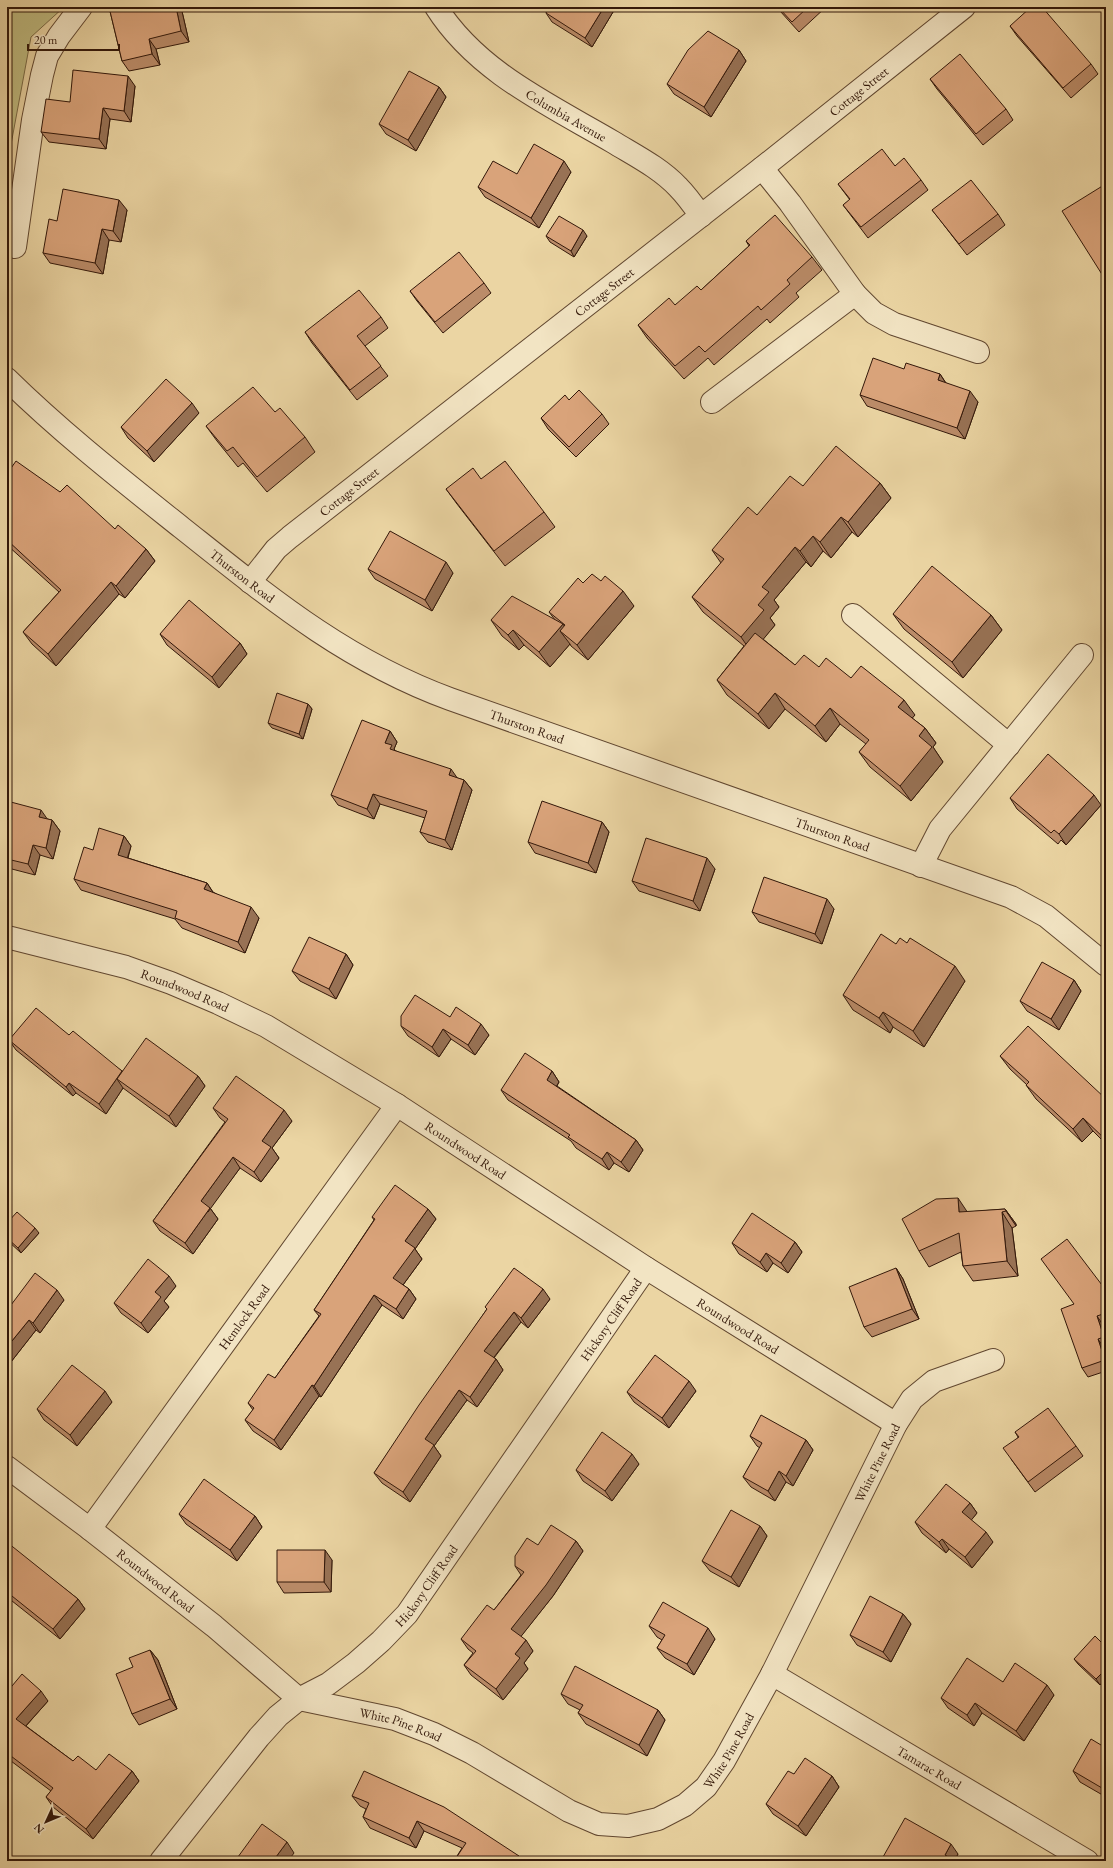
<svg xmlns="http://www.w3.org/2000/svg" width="1113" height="1868" viewBox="0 0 1113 1868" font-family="'EB Garamond',serif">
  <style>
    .green { fill: #c0bb80; stroke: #7a6a45 }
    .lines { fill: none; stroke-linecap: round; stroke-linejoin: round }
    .minor-casing { stroke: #614730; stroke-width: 24 }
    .minor { stroke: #f2e4c3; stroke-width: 22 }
    .wall { fill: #bb8c69; stroke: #33180a }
    .shaded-wall { fill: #987255; stroke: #33180a }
    .building { fill: #d9a37a; stroke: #33180a }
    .labels { text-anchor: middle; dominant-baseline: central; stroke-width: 4; stroke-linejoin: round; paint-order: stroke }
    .street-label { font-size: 13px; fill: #33180a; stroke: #f2e4c3 }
  </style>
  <rect width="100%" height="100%" fill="#ebd5a3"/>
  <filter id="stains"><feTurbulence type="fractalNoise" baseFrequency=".005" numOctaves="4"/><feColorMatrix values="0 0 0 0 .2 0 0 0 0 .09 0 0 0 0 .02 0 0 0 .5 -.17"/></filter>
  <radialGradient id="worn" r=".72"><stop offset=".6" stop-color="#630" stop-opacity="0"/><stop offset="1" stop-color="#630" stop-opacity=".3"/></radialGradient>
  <path class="green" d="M7,7H64L31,37L7,166Z"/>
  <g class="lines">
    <defs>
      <g id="minor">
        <path id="s1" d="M436,7C477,72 550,105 613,142C636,156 660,168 678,187C687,196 694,206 701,216"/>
        <path d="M762,168L790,203L855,294L874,313L894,324L978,352"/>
        <path d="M15,247L33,120L42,75L47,56L59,36L81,7"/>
        <path id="s2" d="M7,379C62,433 122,480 182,528C269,597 344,660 450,699L1011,897L1046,916L1106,965"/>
        <path d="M712,402L855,294"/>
        <path id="s3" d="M250,582L276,549L290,537L762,168L964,7"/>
        <path d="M853,615L1009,745"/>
        <path d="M921,866L940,829L1082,655"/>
        <path id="s4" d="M7,937L126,967L171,983L218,1003L266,1026L397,1105L646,1268L896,1424"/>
        <path id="s5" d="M7,1467L90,1529L214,1626L299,1699L395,1719L434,1734L472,1753L569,1811L599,1824L628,1826L658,1819L685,1805L706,1787L724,1761L772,1674L896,1424L912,1399L934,1381L993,1360"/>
        <path id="s6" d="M90,1529L397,1105"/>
        <path id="s7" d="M772,1674L1087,1861"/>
        <path id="s8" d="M161,1861L259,1737L278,1716L299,1699L328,1684L356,1663L381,1641L407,1614L646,1268"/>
      </g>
    </defs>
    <use href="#minor" class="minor-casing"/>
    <use href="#minor" class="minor"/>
  </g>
  <path class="wall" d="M109,7H181L189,42L156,49L160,65L129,71L122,61Z
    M549,7H616L592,47L552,22L546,13Z
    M777,7H826L799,32L780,11Z
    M1010,26L1091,64L1098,74L1071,98L1017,36Z
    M739,50L746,61L711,117L674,94L667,84Z
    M930,79L1006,109L1013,120L983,145L937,89Z
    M135,86L131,122L110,119L106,149L49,142L41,132L70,102Z
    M439,87L446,97L416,151L386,134L379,124Z
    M895,166L921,180L928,190L868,238L843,205L850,200L838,184Z
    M571,172L539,228L485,197L478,187Z
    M1106,188V281L1103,276Z
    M127,210L121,242L109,240L103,274L50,263L43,253L57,221Z
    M932,210L998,214L1005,225L967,255L940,220Z
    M546,236H587L574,257L550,242Z
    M746,241L812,257L822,270L796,293L799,297L770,323L767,319L714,365L708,358L684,379L647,338L638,325L675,305L701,290L749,246Z
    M484,283L491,293L443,333L417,301L410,291Z
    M381,317L388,328L365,346L388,376L357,400L312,343L305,332Z
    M904,369L940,374L946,383L978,402L965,439L867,406L860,395Z
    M569,400L602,414L609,424L576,457L548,429L541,418Z
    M275,412L305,437L315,452L267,492L243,463L238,467L217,441L206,426Z
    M199,413L154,462L128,438L121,427Z
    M7,470L60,492L115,529L146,549L155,561L125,598L119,594L56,666L32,644L23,632L59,592L7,545Z
    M481,479L544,512L555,527L505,566L457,504L446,489Z
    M880,483L891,498L858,537L852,532L831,558L823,551L811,567L806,562L774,600L779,607L770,618L775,625L763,639L795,665L819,667L851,678L915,715L912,718L925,728L936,743L933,747L943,762L911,801L870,767L859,752L866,744L840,724L826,742L785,709L769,729L727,695L717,680L744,646L703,612L692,597L721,563L712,550L757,515L803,486Z
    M368,569L453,573L432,611L375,579Z
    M583,583L634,606L588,660L571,646L570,644L550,667L524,645L519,650L502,636L491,620H555L549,612Z
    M893,614L991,615L1002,630L963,678L904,629Z
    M160,634L240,643L247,654L219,688L167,645Z
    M308,704L312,709L303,739L272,728L268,723Z
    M390,731L397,742L394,749L396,751L457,778L464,780L472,790L452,850L428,842L420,832L425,818L380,804L374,819L338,805L331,795Z
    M1010,798L1101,805L1066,845L1061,840L1058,844L1017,809Z
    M7,801L47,819L52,820L60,831L53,859L40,855L35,875L8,868V873H7Z
    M602,822L609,832L596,873L535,853L528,842Z
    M124,836L131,846L128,858L207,883L213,892L259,918L245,953L182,928L175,919L81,890L74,879L93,850Z
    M715,869L700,911L639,891L632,881Z
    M834,909L822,944L759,922L752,912Z
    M907,943L965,981L924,1047L893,1027L890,1033L853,1010L843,995L896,944Z
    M346,954L353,965L336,999L300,981L292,971Z
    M1074,980L1081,991L1059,1030L1027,1011L1020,1001Z
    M450,1017L489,1035L475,1055L451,1039L439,1057L408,1036L401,1026Z
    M69,1035L122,1071L198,1076L205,1086L176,1127L123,1088L106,1114L76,1093L73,1096L16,1050L9,1040Z
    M1000,1056L1106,1099V1144L1093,1131L1082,1142L1036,1099L1026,1085H1027L1010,1069Z
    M552,1071L559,1082L557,1086L636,1140L643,1150L629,1172L614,1163L609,1170L576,1148L571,1141L508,1100L501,1090Z
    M213,1108L292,1121L272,1148L279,1158L261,1182L240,1168L210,1208L218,1219L193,1254L160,1231L153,1221L225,1122L220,1118Z
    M428,1209L436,1219L415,1249L422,1259L403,1285L409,1289L416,1299L403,1319L382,1305L321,1397L319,1396L281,1450L253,1431L245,1420L253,1410L248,1403L275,1378L319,1316L314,1310L374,1220L372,1217Z
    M1005,1209L1016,1224V1226L1012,1228L1018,1276L973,1281L963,1266L961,1252L929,1267L919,1251L967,1212Z
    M7,1223L39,1233L21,1253L7,1240Z
    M795,1242L802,1252L788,1273L773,1263L767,1272L739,1254L732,1243Z
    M896,1268L903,1279L919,1319L872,1337L864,1327Z
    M176,1286L164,1301L169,1307L148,1333L121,1313L114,1303Z
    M1106,1290V1324L1103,1325L1106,1334V1347L1104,1348L1106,1355V1371L1088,1377L1082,1368L1074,1304Z
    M550,1299L528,1328L521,1322L494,1358L496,1359L503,1370L477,1407L467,1400L434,1446L441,1456L410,1502L382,1483L374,1473L487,1309L485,1307Z
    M64,1300L40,1333L36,1330L7,1367V1308L8,1309Z
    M696,1391L669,1428L634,1402L627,1392Z
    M112,1402L77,1446L44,1420L37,1409Z
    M1015,1432L1076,1446L1083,1456L1035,1492L1011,1459L1018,1437Z
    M750,1436L806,1440L813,1450L793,1486L786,1482L775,1501L751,1487L743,1477L760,1448L757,1446Z
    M639,1464L612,1501L583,1481L576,1470Z
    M970,1503L977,1513L971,1520L993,1542L972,1568L949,1549L946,1553L922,1533L915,1522Z
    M179,1514L255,1516L262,1527L237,1561L186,1524Z
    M760,1526L767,1536L739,1587L710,1571L702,1561Z
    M576,1541L583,1551L553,1596L521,1636L533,1651L524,1663L528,1669L503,1700L471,1675L464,1665L473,1653L468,1649L461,1639L494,1610L521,1575L515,1566L538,1545Z
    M7,1544L78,1599L85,1609L60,1639L7,1597Z
    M332,1560L331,1592L284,1593L277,1582Z
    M903,1614L911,1624L891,1662L857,1645L850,1635Z
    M649,1626L715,1639L694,1675L665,1658L657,1648L662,1640L657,1637Z
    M1106,1647V1678L1100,1685L1078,1664L1074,1659Z
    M150,1650L158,1660L177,1709L139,1725L132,1714L133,1667Z
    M1003,1682L1054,1695L1024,1741L982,1713L974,1726L948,1708L941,1698Z
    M7,1692L48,1701L26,1726L73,1761L96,1770L132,1771L139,1781L93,1839L53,1807L46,1797L51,1791L7,1758Z
    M561,1694L658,1710L665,1720L647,1756L586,1724L578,1713L580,1710L568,1704Z
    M1106,1748V1797L1080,1782L1073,1771Z
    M794,1774L832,1776L839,1787L806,1836L773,1814L766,1804Z
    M352,1796L519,1856L523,1861H454L462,1848L424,1831L416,1848L370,1828L363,1817L366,1809L360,1806Z
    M958,1854L954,1861H886L883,1857Z"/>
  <path class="shaded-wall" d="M176,7H181L189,42L181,31Z
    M604,7H616L592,47L585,38Z
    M149,39L156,49L160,65L152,54Z
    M739,50L746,61L711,117L704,107Z
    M128,76L135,86L131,122L124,111Z
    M439,87L446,97L416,151L408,140Z
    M103,108L110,119L106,149L99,139Z
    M564,161L571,172L539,228L531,218Z
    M119,200L127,210L121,242L113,231Z
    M102,229L109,240L103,274L95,263Z
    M583,230L587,236L574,257L571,251Z
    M940,374L947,385L938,380Z
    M970,391L978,402L965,439L957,428Z
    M192,403L199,413L154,462L147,451Z
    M880,483L891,498L858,537L848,522Z
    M841,517L852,532L831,558L820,542Z
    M813,536L823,551L811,567L800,551Z
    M795,547L806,562L774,600L779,607L770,618L775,625L752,653L741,637L758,605L762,587Z
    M146,549L155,561L125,598L116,586Z
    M446,562L453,573L432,611L425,600Z
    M111,582L119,594L56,666L48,654Z
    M623,591L634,606L588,660L577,645Z
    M991,615L1002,630L963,678L952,662Z
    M563,624L573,640L560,631L570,644L550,667L539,652Z
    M513,630L524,645L519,650L508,635Z
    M240,643L247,654L219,688L212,677Z
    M775,693L785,709L769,729L758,714Z
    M904,700L915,715L909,722L898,707Z
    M308,704L312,709L303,739L299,734Z
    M830,708L840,724L826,742L815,726Z
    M925,728L936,743L933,747L943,762L911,801L900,786L919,736Z
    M390,731L397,742L394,749L399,755L397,760L385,743Z
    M451,769L458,779L449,775Z
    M464,780L472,790L452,850L445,840Z
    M373,794L380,804L374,819L367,809Z
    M1094,795L1101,805L1066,845L1059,834Z
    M41,810L48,820L39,817Z
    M52,820L60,831L53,859L46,848Z
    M602,822L609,832L596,873L588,863Z
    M124,836L131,846L125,866L118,855Z
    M33,845L40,855L35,875L28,864Z
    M707,858L715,869L700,911L693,901Z
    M7,866L8,868V873L7,872Z
    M207,883L214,894L204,889Z
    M827,899L834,909L822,944L815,934Z
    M251,907L259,918L245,953L238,942Z
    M346,954L353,965L336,999L329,989Z
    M955,966L965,981L924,1047L913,1031Z
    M1074,980L1081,991L1059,1030L1051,1019Z
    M883,1012L893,1027L890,1033L879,1018Z
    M481,1024L489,1035L475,1055L468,1045Z
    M443,1029L451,1039L439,1057L432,1047Z
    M122,1071L128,1080L117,1079L123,1088L106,1114L99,1104Z
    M552,1071L559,1082L554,1090L547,1080Z
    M198,1076L205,1086L176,1127L169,1116Z
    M69,1083L76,1093L73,1096L66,1087Z
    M284,1110L292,1121L272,1148L279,1158L261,1182L254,1172L262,1141Z
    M1083,1118L1093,1131L1082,1142L1073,1129Z
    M636,1140L643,1150L629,1172L621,1162Z
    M607,1152L614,1163L609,1170L602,1159Z
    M233,1157L240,1168L208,1212L201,1201Z
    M958,1198L968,1213L959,1212Z
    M210,1208L218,1219L193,1254L185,1243Z
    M428,1209L436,1219L415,1249L422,1259L400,1289L393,1278L405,1241Z
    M1005,1209L1016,1224V1226L1006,1211Z
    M1002,1212L1012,1228L1018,1276L1007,1261Z
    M35,1228L39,1233L21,1253L18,1248Z
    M795,1242L802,1252L788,1273L781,1263Z
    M766,1253L773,1263L767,1272L760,1262Z
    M896,1268L903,1279L919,1319L912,1309Z
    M169,1276L176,1286L164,1301L169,1307L148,1333L141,1323L155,1292Z
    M409,1289L416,1299L403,1319L396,1309Z
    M543,1289L550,1299L528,1328L521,1318Z
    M57,1290L64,1300L40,1333L33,1323Z
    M374,1295L382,1305L321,1397L314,1386Z
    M514,1312L521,1322L491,1361L484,1351Z
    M1097,1316L1103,1325L1106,1334V1340L1104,1337Z
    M29,1320L36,1330L7,1367V1347Z
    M1098,1339L1104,1348L1106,1355V1362L1105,1360Z
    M496,1359L503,1370L477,1407L470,1397Z
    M689,1381L696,1391L669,1428L662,1418Z
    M312,1385L319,1396L281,1450L274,1440Z
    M459,1390L467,1400L434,1446L441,1456L410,1502L403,1492L425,1439Z
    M105,1391L112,1402L77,1446L70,1435Z
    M806,1440L813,1450L793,1486L786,1476Z
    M632,1454L639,1464L612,1501L605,1491Z
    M779,1471L786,1482L775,1501L768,1491Z
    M970,1503L977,1513L969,1523L962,1512Z
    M255,1516L262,1527L237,1561L230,1550Z
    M760,1526L767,1536L739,1587L731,1577Z
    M986,1532L993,1542L972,1568L965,1557Z
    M942,1539L949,1549L946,1553L939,1542Z
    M576,1541L583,1551L553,1596L519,1639L511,1629Z
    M325,1550L332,1560L331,1592L324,1582Z
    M78,1599L85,1609L60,1639L53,1629Z
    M903,1614L911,1624L891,1662L883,1652Z
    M708,1628L715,1639L694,1675L687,1664Z
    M526,1640L533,1651L524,1663L528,1669L503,1700L496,1689L515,1654Z
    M150,1650L158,1660L177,1709L170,1699Z
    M1106,1669V1678L1100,1685L1096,1679Z
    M1047,1685L1054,1695L1024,1741L1016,1731Z
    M41,1691L48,1701L23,1729L16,1719Z
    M975,1703L982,1713L974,1726L967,1715Z
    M658,1710L665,1720L647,1756L639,1745Z
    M132,1771L139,1781L93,1839L86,1829Z
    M832,1776L839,1787L806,1836L798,1826Z
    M1106,1781V1794L1102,1788Z
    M417,1821L424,1831L416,1848L409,1838Z
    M287,1842L294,1853L288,1861H273Z
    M951,1844L958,1854L954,1861L945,1855Z
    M519,1856L523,1861H516Z"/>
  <path class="building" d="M109,7H176L181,31L149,39L152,54L122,61Z
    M549,7H604L585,38L546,13Z
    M778,7H808L792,22Z
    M1031,7H1042L1091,64L1063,88L1010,26Z
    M708,31L739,50L704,107L667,84L688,50Z
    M960,54L1006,109L976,134L930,79Z
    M73,70L128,76L124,111L103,108L99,139L41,132L46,99L70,102Z
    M409,71L439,87L408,140L379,124Z
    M534,144L564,161L531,218L478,187L493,161L517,174Z
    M882,149L895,166L904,158L921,180L861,227L843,205L850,199L838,184Z
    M971,180L998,214L959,244L932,210Z
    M1104,185L1106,188V275L1103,276L1062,211Z
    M63,189L119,200L113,231L102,229L95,263L43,253L49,219L57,221Z
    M775,215L812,257L787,280L790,284L761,310L758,306L705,352L699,346L675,366L638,325L669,298L675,305L697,286L701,290L750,245L746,241Z
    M559,216L583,230L571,251L546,236Z
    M459,252L484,283L435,322L410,291Z
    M359,290L381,317L357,336L381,366L350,390L305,332Z
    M873,358L904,369L906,363L940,374L938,380L970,391L957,428L860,395Z
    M166,379L192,403L147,451L121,427Z
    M253,387L275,412L280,408L305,437L257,477L233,447L227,451L206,426Z
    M579,390L602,414L569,447L541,418L565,395L569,400Z
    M836,446L880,483L848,522L841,517L820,542L813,536L800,551L795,547L762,587L769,592L758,605L764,610L741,637L692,597L724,559L712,550L748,507L757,515L790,476L803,486Z
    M16,461L60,492L67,485L115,529L118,525L146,549L116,586L111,582L48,654L23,632L61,590L7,540V470L9,471Z
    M505,461L544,512L494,551L446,489L473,468L481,479Z
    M390,531L446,562L425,600L368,569Z
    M932,566L991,615L952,662L893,614Z
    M592,574L601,581L605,576L623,591L577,645L560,631L565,625L549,612L578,578L583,583Z
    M512,596L563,624L539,652L513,630L508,635L491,620Z
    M189,600L240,643L212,677L160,634Z
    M755,633L795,665L804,655L819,667L826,658L851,678L861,666L904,700L898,707L925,728L919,736L932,747L900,786L859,752L869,740L830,708L815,726L775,693L758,714L717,680Z
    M277,693L308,704L299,734L268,723Z
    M362,720L390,731L385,743L392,745L390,749L451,769L449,775L464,780L445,840L420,832L427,811L373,794L367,809L331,795Z
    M1048,754L1094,795L1059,834L1054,830L1051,833L1010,798Z
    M7,801L41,810L39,817L52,820L46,848L33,845L28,864L7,859Z
    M542,801L602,822L588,863L528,842Z
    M99,828L124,836L118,855L207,883L204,889L251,907L238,942L175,918L177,911L74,879L84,847L93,850Z
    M646,838L707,858L693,901L632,881Z
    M764,877L827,899L815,934L752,912Z
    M881,934L896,944L900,938L907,943L910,938L955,966L913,1031L883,1012L879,1018L843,995Z
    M309,937L346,954L329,989L292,971Z
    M1042,962L1074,980L1051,1019L1020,1001Z
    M415,995L450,1017L456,1007L481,1024L468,1045L443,1029L432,1047L401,1026V1016Z
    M36,1008L69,1035L73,1031L122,1071L99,1104L69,1083L66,1087L9,1040Z
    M1028,1026L1106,1099V1140L1083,1118L1073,1129L1026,1085L1029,1082L1000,1056Z
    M146,1038L198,1076L169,1116L117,1079Z
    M525,1053L552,1071L547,1080L636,1140L621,1162L607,1152L602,1159L568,1137L570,1135L501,1090Z
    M236,1076L284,1110L262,1141L271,1147L254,1172L233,1157L201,1201L210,1208L185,1243L153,1221L228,1119L213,1108Z
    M395,1185L428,1209L405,1241L415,1248L393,1278L409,1289L396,1309L374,1295L314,1386L312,1385L274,1440L245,1420L254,1408L248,1403L268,1374L275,1378L321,1314L314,1310L375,1219L372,1217Z
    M958,1198L959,1212L1005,1209L1006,1211L1002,1212L1007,1261L963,1266L959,1233L919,1251L902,1219L936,1199Z
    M17,1212L35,1228L18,1248L7,1238V1223Z
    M752,1213L795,1242L781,1263L766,1253L760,1262L732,1243Z
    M1067,1239L1105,1289L1106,1291V1313L1097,1316L1104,1337L1098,1339L1105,1360L1082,1368L1061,1309L1074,1304L1041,1259Z
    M148,1259L169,1276L155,1292L161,1297L141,1323L114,1303Z
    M514,1268L543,1289L521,1318L514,1312L484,1351L496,1359L470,1397L459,1390L425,1439L434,1445L403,1492L374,1473L419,1405L487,1309L485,1307Z
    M896,1268L912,1309L864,1327L849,1287Z
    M35,1273L57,1290L33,1323L29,1320L7,1347V1308L8,1309Z
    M655,1355L689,1381L662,1418L627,1392Z
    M72,1365L105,1391L70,1435L37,1409Z
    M1048,1408L1076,1446L1028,1482L1003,1448L1019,1437L1015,1432Z
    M761,1415L806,1440L786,1476L779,1471L768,1491L743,1477L762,1443L750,1436Z
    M602,1432L632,1454L605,1491L576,1470Z
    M204,1479L255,1516L230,1550L179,1514Z
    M946,1484L970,1503L962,1512L986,1532L965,1557L942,1539L939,1542L915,1522Z
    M731,1510L760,1526L731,1577L702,1561Z
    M551,1525L576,1541L546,1585L511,1629L526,1640L515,1654L520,1658L496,1689L464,1665L476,1651L461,1639L487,1605L494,1610L524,1572L515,1566V1556L527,1538L538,1545Z
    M8,1543L78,1599L53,1629L7,1592V1544Z
    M277,1550H325L324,1582H277Z
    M870,1596L903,1614L883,1652L850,1635Z
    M663,1602L708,1628L687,1664L657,1648L665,1635L649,1626Z
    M1095,1636L1106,1647V1669L1096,1679L1074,1659Z
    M150,1650L170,1699L132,1714L116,1674L133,1667L129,1658Z
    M967,1658L1003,1682L1015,1663L1047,1685L1016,1731L975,1703L967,1715L941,1698Z
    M575,1666L658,1710L639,1745L578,1713L583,1705L561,1694Z
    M22,1674L41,1691L16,1719L73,1761L78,1756L96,1770L109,1754L132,1771L86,1829L46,1797L53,1788L7,1753V1692Z
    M1091,1739L1106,1748V1781L1102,1788L1073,1771Z
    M805,1758L832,1776L798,1826L766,1804L788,1771L794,1774Z
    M364,1771L444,1807L519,1856L516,1861H454L466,1843L417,1821L409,1838L363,1817L369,1803L352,1796Z
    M905,1818L951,1844L945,1855L954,1861H890L883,1857Z
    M262,1824L287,1842L273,1861H235Z"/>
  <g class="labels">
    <g class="street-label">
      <text stroke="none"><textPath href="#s3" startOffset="783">Cottage Street</textPath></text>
      <text stroke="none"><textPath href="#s1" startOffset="171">Columbia Avenue</textPath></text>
      <text stroke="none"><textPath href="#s3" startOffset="459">Cottage Street</textPath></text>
      <text stroke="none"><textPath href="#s3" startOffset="135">Cottage Street</textPath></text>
      <text stroke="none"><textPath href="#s2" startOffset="307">Thurston Road</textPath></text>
      <text stroke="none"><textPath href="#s2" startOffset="631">Thurston Road</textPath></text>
      <text stroke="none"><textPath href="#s2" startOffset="955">Thurston Road</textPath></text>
      <text stroke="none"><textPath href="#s4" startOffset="186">Roundwood Road</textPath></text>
      <text stroke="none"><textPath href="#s4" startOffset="510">Roundwood Road</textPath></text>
      <text stroke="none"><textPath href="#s6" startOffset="262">Hemlock Road</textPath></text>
      <text stroke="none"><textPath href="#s8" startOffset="710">Hickory Cliff Road</textPath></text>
      <text stroke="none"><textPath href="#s4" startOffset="834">Roundwood Road</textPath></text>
      <text stroke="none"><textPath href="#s5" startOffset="1186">White Pine Road</textPath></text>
      <text stroke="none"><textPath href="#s5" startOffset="187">Roundwood Road</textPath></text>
      <text stroke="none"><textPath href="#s8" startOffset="386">Hickory Cliff Road</textPath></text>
      <text stroke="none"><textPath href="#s5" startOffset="478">White Pine Road</textPath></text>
      <text stroke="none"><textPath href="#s5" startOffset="862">White Pine Road</textPath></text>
      <text stroke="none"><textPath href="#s7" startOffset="183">Tamarac Road</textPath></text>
    </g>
  </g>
  <rect width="1113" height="1868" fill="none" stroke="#ebd5a3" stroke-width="24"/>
  <rect x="8" y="8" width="1097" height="1852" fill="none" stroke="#33180a" stroke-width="2"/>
  <rect x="12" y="12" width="1089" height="1844" fill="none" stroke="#33180a"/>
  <g transform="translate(46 1822) rotate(226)" stroke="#f2e4c3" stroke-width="3" paint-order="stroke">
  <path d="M0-3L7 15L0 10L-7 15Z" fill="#33180a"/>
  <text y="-6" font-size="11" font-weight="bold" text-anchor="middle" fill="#33180a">N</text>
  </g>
  <path d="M28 44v6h91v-6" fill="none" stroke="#33180a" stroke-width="2"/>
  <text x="34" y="44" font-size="12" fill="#33180a" stroke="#f2e4c3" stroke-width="3" paint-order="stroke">20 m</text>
  <rect width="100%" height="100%" filter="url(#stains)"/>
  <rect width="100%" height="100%" fill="url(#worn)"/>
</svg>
